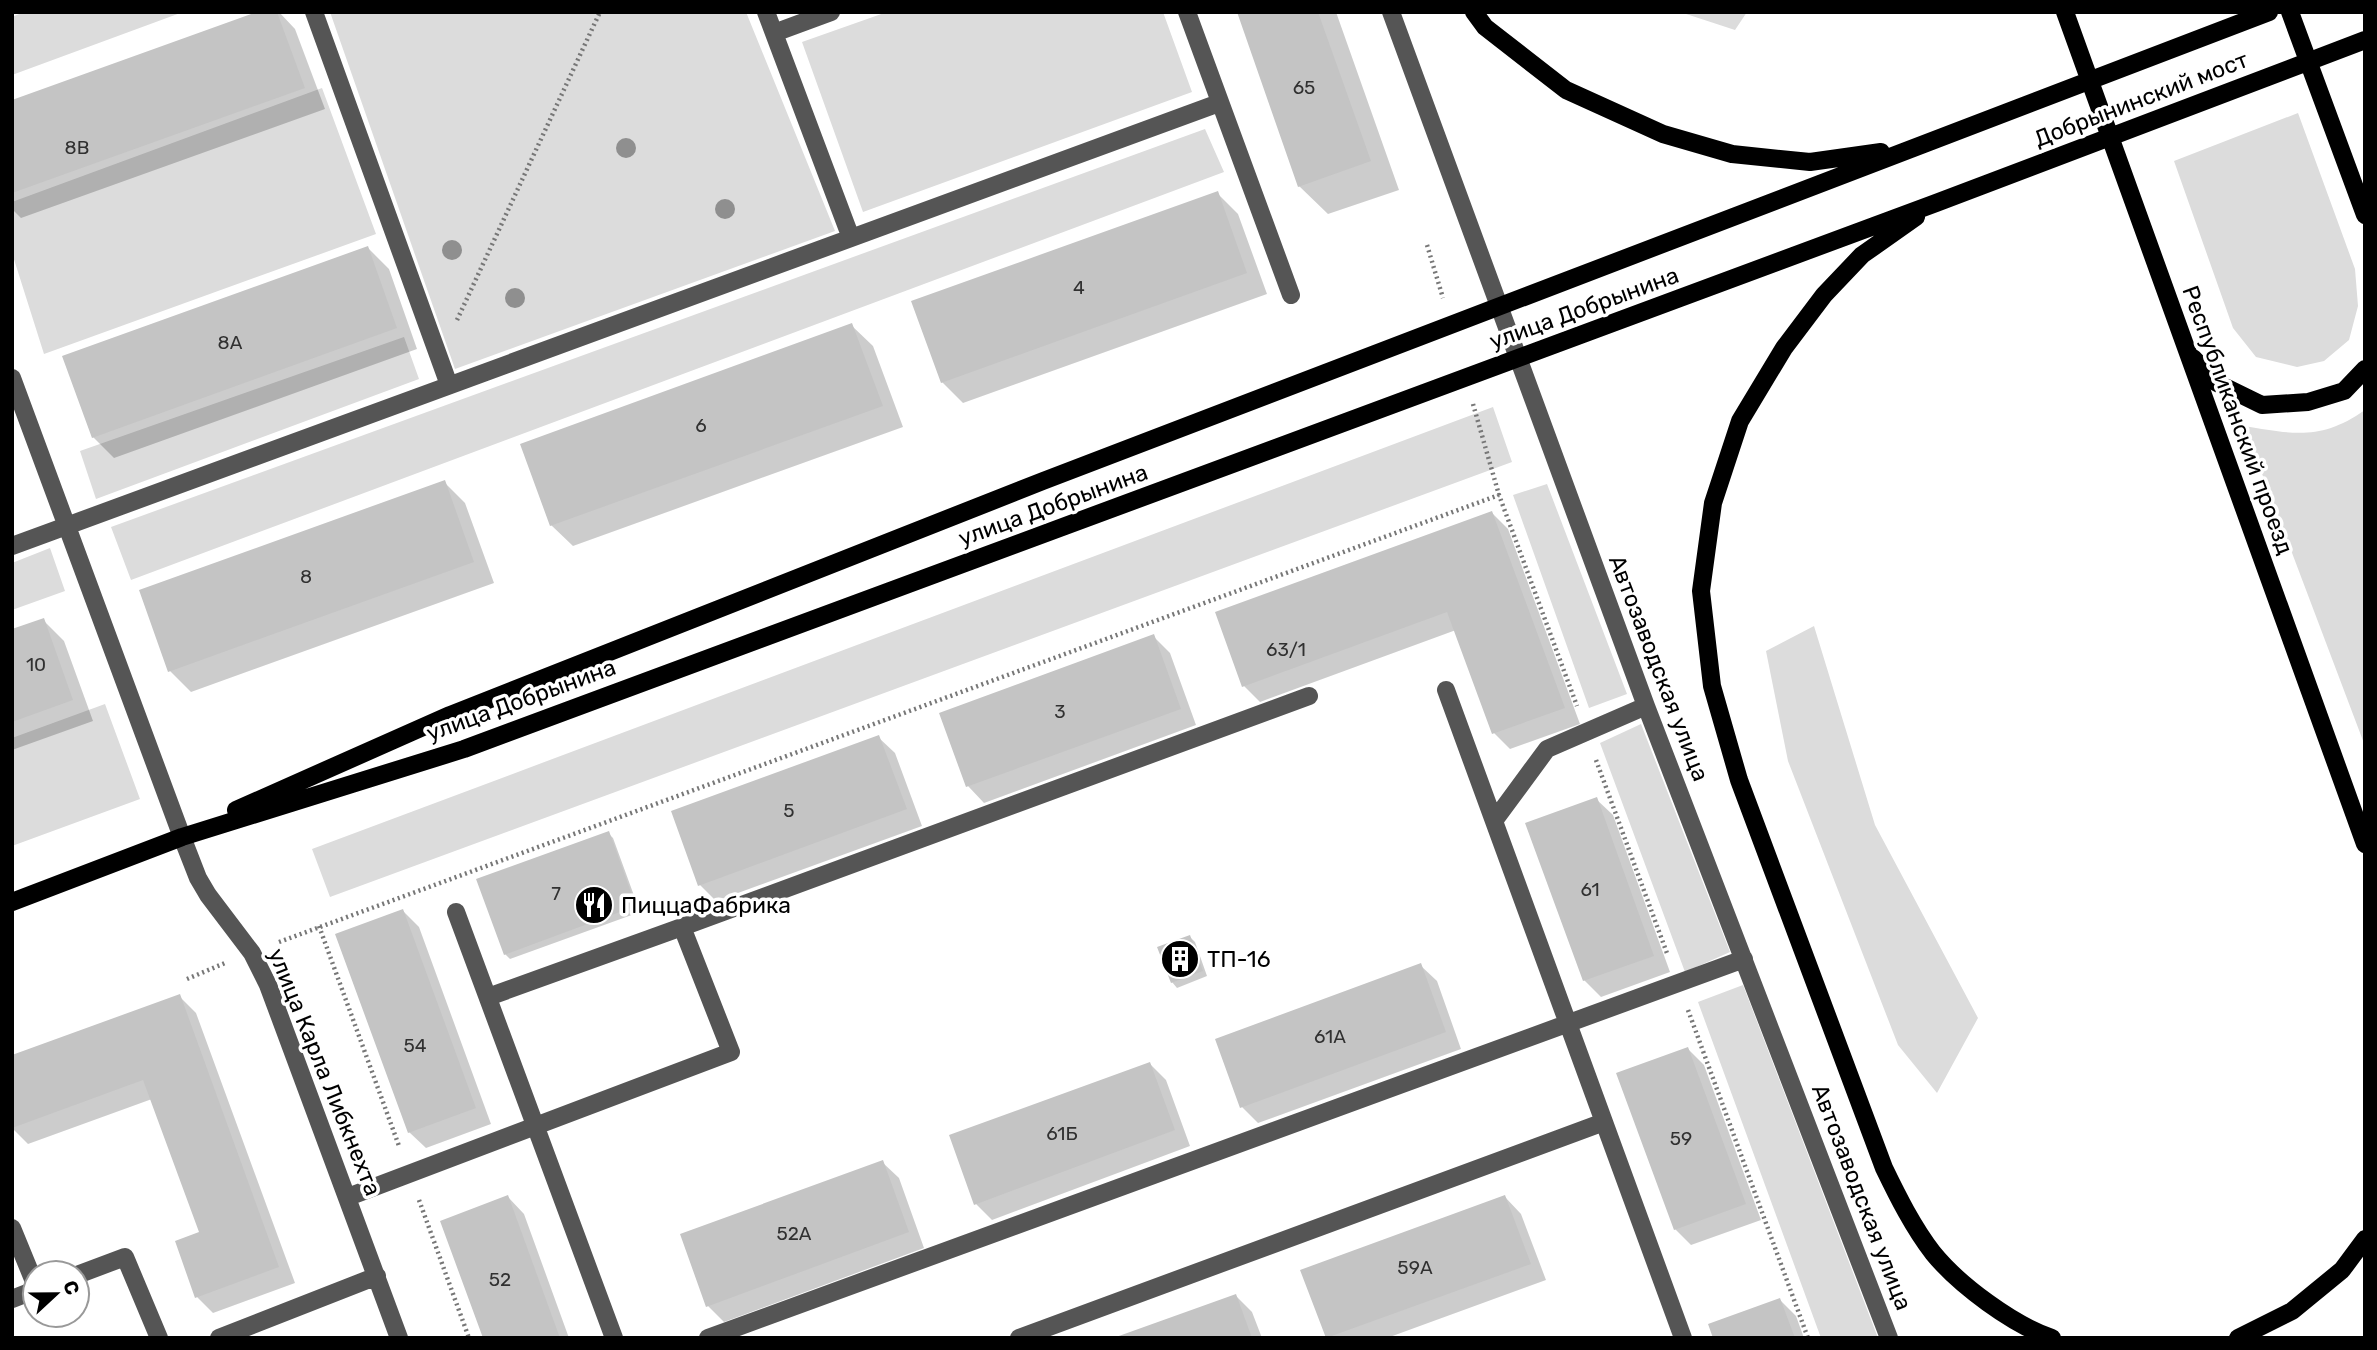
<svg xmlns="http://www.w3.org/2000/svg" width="2377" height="1350" viewBox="0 0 2377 1350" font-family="Rubik,sans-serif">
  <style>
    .green { fill: #dcdcdc }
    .shadow { fill: #0003 }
    .building { fill: #c4c4c4 }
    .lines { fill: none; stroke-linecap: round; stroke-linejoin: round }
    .path { stroke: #777; stroke-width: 4.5; stroke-dasharray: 2 3.5; stroke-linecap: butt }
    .minor { stroke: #555; stroke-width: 18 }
    .major { stroke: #000; stroke-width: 18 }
    .tree { fill: #8f8f8f }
    .labels { text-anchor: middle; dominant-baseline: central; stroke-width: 7; stroke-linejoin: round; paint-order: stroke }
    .number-label { font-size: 19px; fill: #313131 }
    .street-label { font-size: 23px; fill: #000; stroke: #fff }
    .poi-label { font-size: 23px; fill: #000; stroke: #fff; text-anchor: start }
  </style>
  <rect width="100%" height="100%" fill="#fff"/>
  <path class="green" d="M24,12H183L12,75V17Z
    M330,12H746L835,231L455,369Z
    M887,12H1163L1192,92L863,212L802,42Z
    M1680,12H1747L1735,30Z
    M322,88L376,234L44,354L12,253V202Z
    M2298,113L2355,269L2358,306L2349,340L2324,361L2297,367L2256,357L2233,328L2174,161Z
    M1205,129L1224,172L131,580L111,527Z
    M404,337L419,379L96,499L80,451Z
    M1493,407L1512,462L330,897L312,849Z
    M2365,410V746L2244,426C2293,434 2321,441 2365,410Z
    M1547,484L1627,694L1589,708L1513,495Z
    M50,548L65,591L12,610V563Z
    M1814,626L1875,825L1978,1018L1937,1093L1898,1045L1788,761L1766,651Z
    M105,704L140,799L12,846V738Z
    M1641,724L1730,952L1685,972L1600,743Z
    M1743,985L1878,1338H1821L1698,1002Z"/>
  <path class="shadow" d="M262,12H279L295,29L325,109L21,218L12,209V102Z
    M1238,12H1336L1399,190L1328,214L1299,186Z
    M1217,193L1238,214L1267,294L963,403L942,382Z
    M368,248L389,269L417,349L114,458L93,437Z
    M851,325L873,346L903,427L573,546L551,525Z
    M444,482L465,503L494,583L191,692L170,671Z
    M1492,513L1508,529L1580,724L1510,749L1494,733L1456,630L1260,702L1244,686Z
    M43,620L64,641L93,721L12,750V631Z
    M1153,636L1170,653L1196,725L984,803L968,786L942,714Z
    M878,737L895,753L922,826L716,901L700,885Z
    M1596,799L1613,815L1670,972L1601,997L1584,980Z
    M608,833L613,838L640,912L510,959L505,954Z
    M403,911L419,927L491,1124L426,1148L409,1132Z
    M1190,937L1195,942L1207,976L1177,988L1172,982Z
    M1420,965L1437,981L1461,1049L1258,1123L1242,1107Z
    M179,996L196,1013L295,1283L213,1313L197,1297L201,1233L152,1099L28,1144L12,1128V1057Z
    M1688,1049L1704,1065L1761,1220L1691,1245L1675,1229Z
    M1150,1064L1166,1080L1190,1146L992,1220L976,1204Z
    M882,1162L899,1178L924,1248L724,1322L708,1306Z
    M508,1197L524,1214L569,1338H484Z
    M1505,1197L1521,1214L1546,1280L1387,1338H1328L1303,1271Z
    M1236,1296L1252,1312L1262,1338H1121Z
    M1780,1300L1796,1316L1804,1338H1715Z"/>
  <path class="building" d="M257,12H277L305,88L12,193V100Z
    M1237,12H1318L1371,161L1298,187Z
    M1218,191L1247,273L941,383L911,301Z
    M368,246L397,328L92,438L62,356Z
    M852,323L883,406L550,526L520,444Z
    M445,480L474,562L168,672L139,590Z
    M1492,511L1565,708L1492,734L1447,612L1242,687L1215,612Z
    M44,618L73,700L12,722V629Z
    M1154,634L1181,709L966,787L939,713Z
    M879,735L907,809L698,886L671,811Z
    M1597,797L1654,956L1583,981L1525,823Z
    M609,831L636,906L504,955L476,879Z
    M403,909L476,1108L408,1133L335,934Z
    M1190,935L1203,971L1171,983L1157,947Z
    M1421,963L1446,1032L1240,1108L1215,1039Z
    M180,994L279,1267L195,1298L175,1241L199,1232L143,1080L12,1128V1055Z
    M1688,1047L1746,1204L1674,1230L1616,1073Z
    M1150,1062L1175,1130L974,1205L949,1135Z
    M883,1160L909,1232L706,1307L680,1234Z
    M508,1195L560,1338H483L440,1221Z
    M1505,1195L1531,1264L1326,1338L1300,1270Z
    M1236,1294L1252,1338H1116V1337Z
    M1780,1298L1795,1338H1713L1708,1324Z"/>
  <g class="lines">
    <path class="path" d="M1427,245L1443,298
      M457,320L600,12
      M1473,404L1499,495
      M1596,760L1668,956
      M319,926L399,1146
      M279,942L1499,495L1577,706
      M187,979L225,963
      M1688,1010L1808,1338
      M419,1200L469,1338"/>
    <path class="minor" d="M314,12L449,385
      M766,12L851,238
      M1187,12L1291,295
      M1391,12L1646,706L1889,1338
      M774,33L831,12
      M12,378L182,837L198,878L208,895L252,953L268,985L399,1338
      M12,546L1219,103
      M1446,690L1683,1338
      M1494,821L1547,749L1646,706
      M456,912L614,1338
      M488,997L682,927
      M348,1197L731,1052L682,927L1309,696
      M12,1228L35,1284
      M77,1275L125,1257L159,1338
      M12,1299L35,1290
      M219,1338L377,1276
      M708,1338L1744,959
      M1019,1338L1604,1122"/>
    <path class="major" d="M1474,12L1485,27L1566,90L1663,134L1732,154L1810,162L1881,152
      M2065,12L2365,844
      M2290,12L2365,215
      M1916,217L1862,255L1824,295L1784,348L1740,421L1713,503L1701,591L1712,686L1739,780L1884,1168C1898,1197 1913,1227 1933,1253C1959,1285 2013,1325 2052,1338
      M2193,358L2217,383L2262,405L2308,402L2344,391L2365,369
      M236,810L450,715L1043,481L2269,12
      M12,902L182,837L464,749L1936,203L2365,40
      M2238,1338L2292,1311L2342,1270L2365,1239"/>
  </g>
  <g class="tree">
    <circle cx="626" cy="148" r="10"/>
    <circle cx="725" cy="209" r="10"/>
    <circle cx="452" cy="250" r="10"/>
    <circle cx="515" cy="298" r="10"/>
  </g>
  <defs>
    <symbol id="restaurant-disc" viewBox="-11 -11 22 22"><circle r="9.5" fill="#000" stroke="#fff"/><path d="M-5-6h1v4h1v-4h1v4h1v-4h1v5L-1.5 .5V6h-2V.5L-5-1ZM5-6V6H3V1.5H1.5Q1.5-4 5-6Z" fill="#fff"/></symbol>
    <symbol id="building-disc" viewBox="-11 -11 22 22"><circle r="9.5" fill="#000" stroke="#fff"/><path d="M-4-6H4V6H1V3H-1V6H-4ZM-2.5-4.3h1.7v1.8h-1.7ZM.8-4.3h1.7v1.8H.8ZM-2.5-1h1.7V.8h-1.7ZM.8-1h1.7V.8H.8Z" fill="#fff"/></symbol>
  </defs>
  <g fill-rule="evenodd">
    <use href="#restaurant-disc" x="572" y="883" width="44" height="44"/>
    <use href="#building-disc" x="1158" y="937" width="44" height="44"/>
  </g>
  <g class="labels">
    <g class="number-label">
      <text x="1304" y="87">65</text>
      <text x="77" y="147">8В</text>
      <text x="1079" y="287">4</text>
      <text x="230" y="342">8А</text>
      <text x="701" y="425">6</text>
      <text x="306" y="576">8</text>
      <text x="1286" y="649">63/1</text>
      <text x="36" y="664">10</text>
      <text x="1060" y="711">3</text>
      <text x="789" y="810">5</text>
      <text x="1590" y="889">61</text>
      <text x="556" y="893">7</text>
      <text x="1330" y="1036">61А</text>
      <text x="415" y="1045">54</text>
      <text x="1062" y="1133">61Б</text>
      <text x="1681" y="1138">59</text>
      <text x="794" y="1233">52А</text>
      <text x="1415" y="1267">59А</text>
      <text x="500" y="1279">52</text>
    </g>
    <g class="street-label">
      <text transform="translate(2141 99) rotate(-21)">Добрынинский мост</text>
      <text transform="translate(1584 308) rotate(-20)">улица Добрынина</text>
      <text transform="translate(2238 420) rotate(70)">Республиканский проезд</text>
      <text transform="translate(1053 505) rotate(-20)">улица Добрынина</text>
      <text transform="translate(1659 668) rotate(69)">Автозаводская улица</text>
      <text transform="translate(521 700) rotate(-20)">улица Добрынина</text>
      <text transform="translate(325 1072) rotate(68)">улица Карла Либкнехта</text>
      <text transform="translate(1862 1197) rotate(69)">Автозаводская улица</text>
    </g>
    <g class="poi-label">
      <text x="621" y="905">ПиццаФабрика</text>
      <text x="1207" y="959">ТП-16</text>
    </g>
  </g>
  <rect width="2377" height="1350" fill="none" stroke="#000000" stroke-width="28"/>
  <g transform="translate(56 1294) rotate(68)"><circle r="33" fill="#ffffff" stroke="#999999" stroke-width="2"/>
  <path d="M0-5L12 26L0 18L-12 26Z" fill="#000000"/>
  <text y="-10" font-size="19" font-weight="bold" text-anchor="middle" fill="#000000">С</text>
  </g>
</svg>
